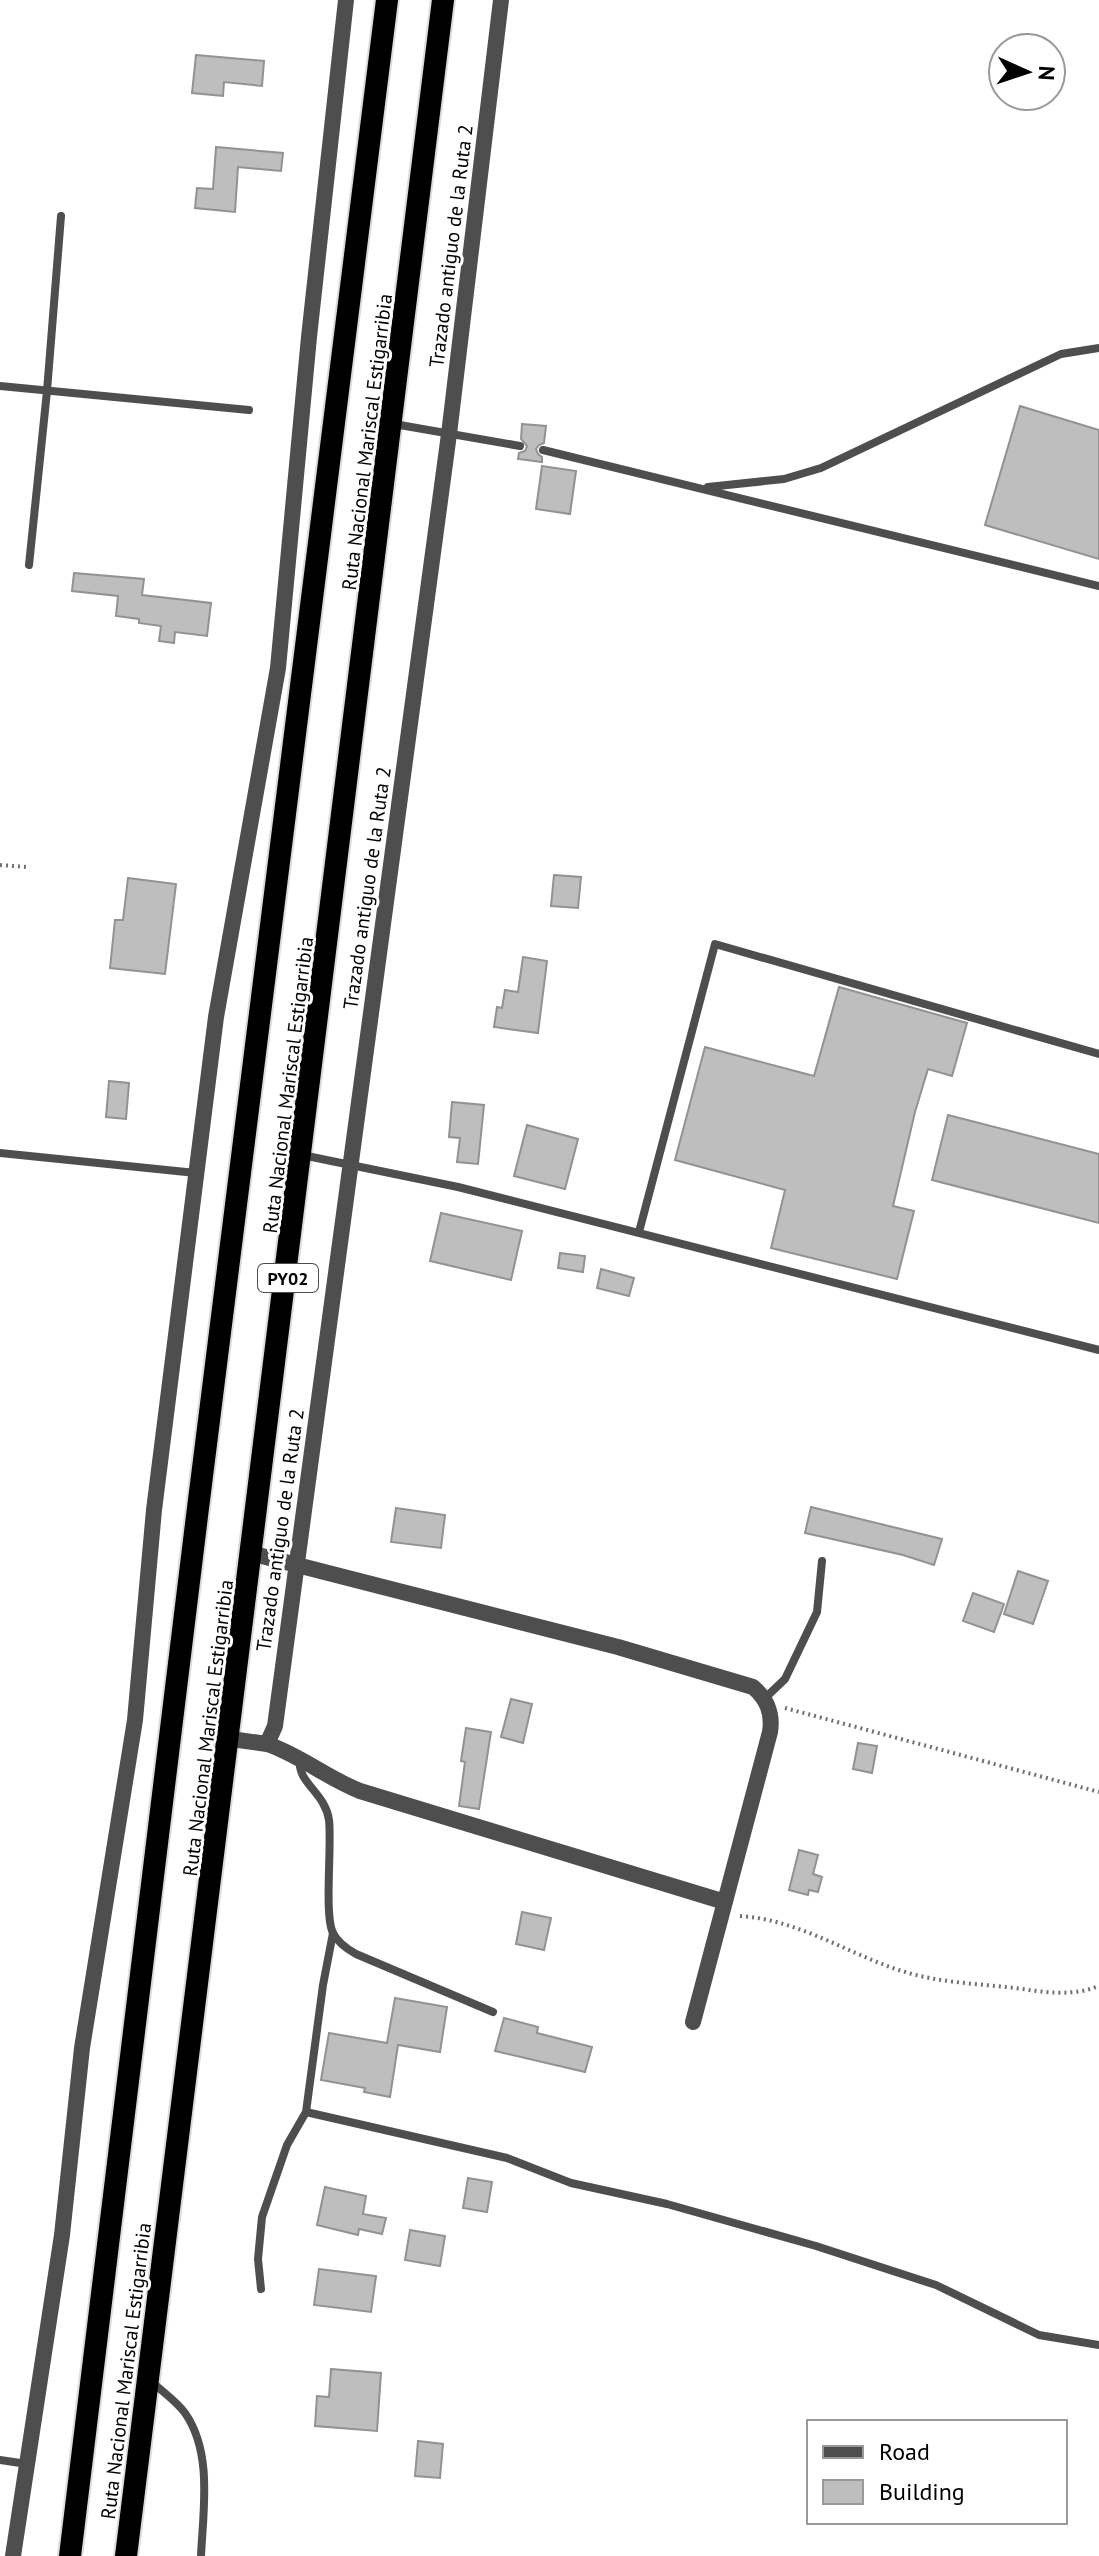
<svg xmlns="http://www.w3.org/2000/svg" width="1099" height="2556" viewBox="0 0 1099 2556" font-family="'PT Sans',sans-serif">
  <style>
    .building { fill: #bebebe; stroke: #929292; stroke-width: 2 }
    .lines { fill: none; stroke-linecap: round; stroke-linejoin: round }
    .trunk-casing { stroke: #dbdbdb; stroke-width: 26 }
    .path { stroke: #707070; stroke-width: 4; stroke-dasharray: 2 4; stroke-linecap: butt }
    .service { stroke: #4e4e4e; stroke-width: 8 }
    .minor { stroke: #4e4e4e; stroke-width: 16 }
    .trunk { stroke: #000; stroke-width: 22 }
    .labels { text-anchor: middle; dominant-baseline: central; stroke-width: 6; stroke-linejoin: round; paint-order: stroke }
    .shield { fill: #fff; stroke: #4c4c4c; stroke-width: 2 }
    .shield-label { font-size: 18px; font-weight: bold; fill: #000 }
    .street-label { font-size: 20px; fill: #000; stroke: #fff }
  </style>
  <rect width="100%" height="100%" fill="#fff"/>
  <path class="building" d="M196,55L264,61L262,86L224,82L223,96L192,93Z
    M216,147L283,153L281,171L238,167L235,212L195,208L197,188L213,189Z
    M1020,406L1099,430V559L985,525Z
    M522,424L546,426L544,443L539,445L536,449L538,454L542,457V462L518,459L519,453L525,451L527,446L521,439Z
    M542,466L576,471L570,514L536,509Z
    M74,573L144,579L142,595L211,603L207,636L175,632L174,643L159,641L161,626L139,623V619L116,616L118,596L72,591Z
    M554,875L581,877L578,908L551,906Z
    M128,878L176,884L165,974L110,968L115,920H123Z
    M523,957L547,961L538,1033L494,1027L497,1007L502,1008L505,990L518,992Z
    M839,987L967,1023L952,1076L928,1069L915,1112L893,1206L914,1211L897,1279L771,1248L785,1190L675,1160L705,1047L814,1076Z
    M109,1081L129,1083L126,1119L106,1117Z
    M452,1102L484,1105L478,1164L457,1162L460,1138L449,1137Z
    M948,1115L1099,1154V1223L932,1180Z
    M527,1125L578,1139L565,1189L514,1176Z
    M441,1213L522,1231L511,1280L430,1261Z
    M560,1253L585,1256L583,1272L558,1268Z
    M601,1269L634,1278L629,1296L597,1288Z
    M811,1507L942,1539L934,1565L903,1555L805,1533Z
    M396,1508L445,1515L441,1548L391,1542Z
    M1018,1571L1048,1581L1033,1624L1004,1614Z
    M973,1593L1004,1604L994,1632L963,1621Z
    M511,1699L532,1704L523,1743L501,1737Z
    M466,1728L491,1732L479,1809L459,1806L465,1762L461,1761Z
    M858,1743L877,1746L872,1773L853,1769Z
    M799,1850L818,1855L813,1874L822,1877L818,1892L809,1890L808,1895L789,1890Z
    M522,1912L551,1918L544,1950L516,1944Z
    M395,1998L447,2007L440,2052L398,2045L390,2097L364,2092L365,2088L321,2080L329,2033L387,2043Z
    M504,2018L538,2027L537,2033L592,2047L585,2072L495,2051Z
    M468,2178L492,2182L487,2212L463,2208Z
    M325,2187L366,2196L363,2214L386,2218L382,2234L359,2229L358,2235L317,2225Z
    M410,2230L445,2236L440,2266L405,2260Z
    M319,2269L376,2276L371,2312L314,2305Z
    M331,2369L381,2373L377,2431L315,2426L317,2396L329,2397Z
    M418,2441L443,2444L440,2478L415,2476Z"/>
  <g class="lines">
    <defs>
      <path id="trunk" d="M70,2556L197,1516L387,0
        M126,2556C238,1705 343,853 443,0"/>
    </defs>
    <use href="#trunk" class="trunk-casing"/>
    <path class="path" d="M0,865L26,867
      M785,1708L1099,1792
      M740,1916C803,1920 853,1958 912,1974C946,1983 981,1984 1015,1988C1044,1992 1071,1997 1099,1986"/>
    <path class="service" d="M0,386L249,410
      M394,424L520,446
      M543,450L1099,586
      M708,487L784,479L821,468L1061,354L1099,348
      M29,565L47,391L61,216
      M0,1153L196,1173
      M307,1156L458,1187L1099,1350
      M639,1232L715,944L1099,1054
      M764,1699L785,1679L817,1612L822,1561
      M300,1760C297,1783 325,1792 329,1820C332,1845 324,1916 333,1933C338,1943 347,1949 356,1954L493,2012
      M306,2112L507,2158L571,2183L667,2204L816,2246L936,2285L1039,2335L1099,2345
      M261,2289L258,2259L262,2217L287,2145L306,2112L323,1985L333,1933
      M153,2383C163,2392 177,2402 185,2413C213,2453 203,2511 201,2556
      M0,2460L27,2464"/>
    <path class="minor" d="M254,1554L618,1647L753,1687C767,1699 773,1713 770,1732L693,2022
      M231,1739L267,1744L275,1726L449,434L501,0
      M267,1744C300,1755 327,1778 360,1791L725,1902
      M13,2556L62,2235L82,2048L135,1720L154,1510L216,1017L278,668L309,337L346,0"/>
    <use href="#trunk" class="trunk"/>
  </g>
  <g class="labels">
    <rect class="shield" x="258" y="1264" width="60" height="28" rx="6"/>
    <g class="shield-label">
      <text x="288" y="1278">PY02</text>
    </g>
    <g class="street-label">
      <text transform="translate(451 246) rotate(-83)">Trazado antiguo de la Ruta 2</text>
      <text transform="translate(367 442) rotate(-83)">Ruta Nacional Mariscal Estigarribia</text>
      <text transform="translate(367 888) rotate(-82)">Trazado antiguo de la Ruta 2</text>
      <text transform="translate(288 1085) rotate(-83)">Ruta Nacional Mariscal Estigarribia</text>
      <text transform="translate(280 1530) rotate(-82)">Trazado antiguo de la Ruta 2</text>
      <text transform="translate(208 1728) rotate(-83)">Ruta Nacional Mariscal Estigarribia</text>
      <text transform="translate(126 2371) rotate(-83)">Ruta Nacional Mariscal Estigarribia</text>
    </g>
  </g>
  <rect x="807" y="2420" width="260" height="104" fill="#ffffff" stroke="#999999" stroke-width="2"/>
  <rect x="823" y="2446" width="40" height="12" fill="#4e4e4e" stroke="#999999" stroke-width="2"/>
  <text x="879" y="2460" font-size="24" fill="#000000">Road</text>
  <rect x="823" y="2480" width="40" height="24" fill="#bebebe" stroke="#999999" stroke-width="2"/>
  <text x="879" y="2500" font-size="24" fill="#000000">Building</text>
  <g transform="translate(1027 72) rotate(93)"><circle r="38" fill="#ffffff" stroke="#999999" stroke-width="2"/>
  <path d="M0-6L14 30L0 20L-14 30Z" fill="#000000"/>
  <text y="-12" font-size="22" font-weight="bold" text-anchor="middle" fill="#000000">N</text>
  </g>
</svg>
